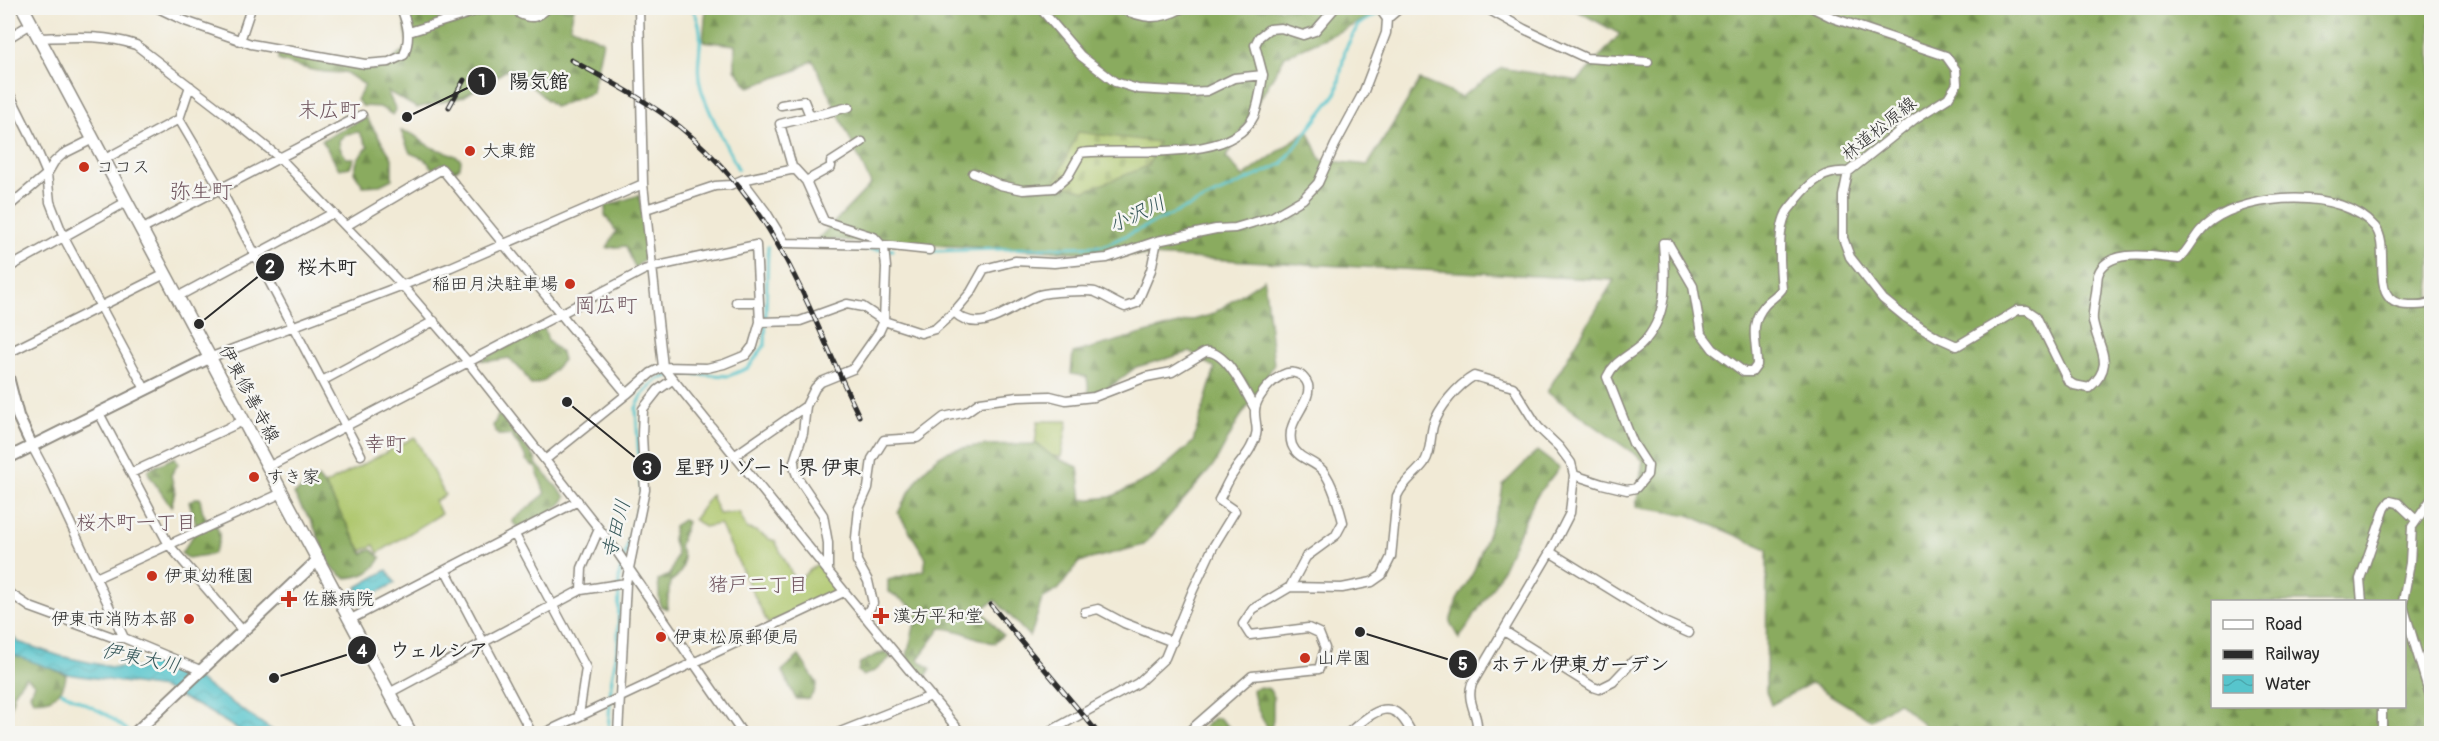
<svg xmlns="http://www.w3.org/2000/svg" width="2439" height="741" viewBox="0 0 2439 741" font-family="Pangolin,'Klee One',sans-serif">
  <style>
    .grass { fill: #adc66b; stroke: #6c784b; stroke-width: 1.5 }
    .forest { fill: url(#forest-firs); stroke: #5a6b45; stroke-width: 1.5; fill-rule: evenodd }
    .cemetery { fill: url(#cemetery-stones); stroke: #6c784b; stroke-width: 1.5 }
    .water { fill: url(#water-waves); stroke: #41787c; stroke-width: 1.5 }
    .lines { fill: none; stroke-linecap: round; stroke-linejoin: round }
    .stream { stroke: #57c5cc; stroke-width: 3 }
    .street-casing { stroke: #8e8a80; stroke-width: 11 }
    .secondary-casing { stroke: #8e8a80; stroke-width: 14 }
    .primary-casing { stroke: #8e8a80; stroke-width: 15 }
    .street { stroke: #fff; stroke-width: 8 }
    .secondary { stroke: #fff; stroke-width: 10 }
    .primary { stroke: #fff; stroke-width: 12 }
    .rail-casing { stroke: #2b2b2b; stroke-width: 5 }
    .rail { stroke: #f6f6f2; stroke-width: 3; stroke-dasharray: 9; stroke-linecap: butt }
    .poi-dot { fill: #c8321e; stroke: #f6f6f2; stroke-width: 2 }
    .labels { text-anchor: middle; dominant-baseline: central; stroke-width: 5; stroke-linejoin: round; paint-order: stroke }
    .street-label { font-size: 18px; fill: #2b2b2b; stroke: #f6f6f2 }
    .poi-label { font-size: 18px; fill: #2b2b2b; stroke: #f6f6f2; text-anchor: start }
    .water-label { font-size: 20px; font-style: italic; fill: #38595b; stroke: #f6f6f2 }
    .neighbourhood-label { font-size: 20px; fill: #70565f; stroke: #f6f6f2 }
    .quarter-label { font-size: 21px; fill: #70565f; stroke: #f6f6f2 }
    .leader { fill: none; stroke: #2b2b2b; stroke-width: 2 }
    .callout-dot { fill: #2b2b2b; stroke: #f6f6f2; stroke-width: 2 }
    .mark-label { font-size: 18px; text-anchor: middle; font-weight: bold; fill: #fff }
    .callout-label { font-size: 20px; text-anchor: middle; font-weight: bold; fill: #2b2b2b; stroke: #f6f6f2; stroke-width: 5; stroke-linejoin: round; paint-order: stroke }
  </style>
  <defs>
    <pattern id="forest-firs" width="22" height="20" patternUnits="userSpaceOnUse" patternTransform="scale(1.5)"><rect width="22" height="20" fill="#8aab5f"/><path d="M5 1l3.5 6h-7zM16 11l3.5 6h-7z" fill="#718b4f"/></pattern>
    <pattern id="cemetery-stones" width="16" height="16" patternUnits="userSpaceOnUse" patternTransform="scale(1.5)"><rect width="16" height="16" fill="#adc66b"/><path d="M2 7V4a2 2 0 0 1 4 0v3zM10 15v-3a2 2 0 0 1 4 0v3z" fill="#95aa5d"/></pattern>
    <pattern id="water-waves" width="16" height="10" patternUnits="userSpaceOnUse" patternTransform="scale(1.5)"><rect width="16" height="10" fill="#57c5cc"/><path d="M0 5q4-4 8 0t8 0" fill="none" stroke="#4ca9af"/></pattern>
  </defs>
  <rect width="100%" height="100%" fill="#f6f6f2"/>
  <filter id="ink" filterUnits="userSpaceOnUse"><feTurbulence type="fractalNoise" baseFrequency=".0167" numOctaves="2"/><feDisplacementMap in="SourceGraphic" scale="12" xChannelSelector="R" yChannelSelector="G"/><feConvolveMatrix kernelMatrix="1 2 1 2 8 2 1 2 1" color-interpolation-filters="sRGB"/></filter>
  <filter id="wash" filterUnits="userSpaceOnUse"><feTurbulence type="fractalNoise" baseFrequency=".008" numOctaves="4" result="noise"/><feDisplacementMap in="SourceGraphic" scale="24" xChannelSelector="R" yChannelSelector="G"/><feGaussianBlur stdDeviation="1.35" result="paint"/><feColorMatrix in="noise" values="0 0 0 0 0 0 0 0 0 0 0 0 0 0 0 0 0 1.4 0 .05"/><feComposite in="paint" operator="in"/></filter>
  <g filter="url(#wash)">
    <rect width="100%" height="100%" fill="#f1ead6"/>
    <path class="grass" d="M1038,421H1068L1061,457L1051,456L1035,444Z
      M415,437L445,495L435,501L441,514L378,553L374,545L362,551L324,485Z
      M711,495L719,514L739,512L747,529C761,530 762,538 775,541L796,582L817,564L838,592L768,624L720,524L704,527L694,519Z"/>
    <path class="forest" d="M398,8H574L570,26L603,41L592,93L555,107L510,68L463,97L417,108L387,91L396,110L393,115L380,107L362,106L357,100L365,85L345,72C322,75 300,67 278,60V53L373,69L387,65L408,46L404,16Z
      M710,8H1391L1285,56L1226,157L1243,177L1308,130L1321,160L1368,165L1420,80L1461,97L1502,68L1578,81L1620,34L1572,8H2431V733H1923L1927,728L1898,702L1871,720L1811,683L1771,705L1766,691L1767,549L1689,515L1636,507L1643,460L1547,392L1614,280L818,239L871,184L813,60L797,70L749,87L735,69V45L703,41L706,9ZM2212,602H2404V706H2212Z
      M366,117L392,158V179L380,185L363,186L354,172L358,158L368,147L359,132L346,134L339,140L340,148L346,158H354L350,167L339,169L322,140Z
      M401,131C416,133 415,137 426,144C437,152 451,150 461,160L460,167L452,172L442,163L433,169L425,159L410,153Z
      M639,195L647,242L646,258L635,268L626,246L607,248L616,231L605,215L606,206Z
      M1264,279L1274,364L1259,390L1239,419L1214,465L1144,545L1079,562L1059,589L1042,599L1033,629L1029,636L995,600L981,610L1003,635L995,643C976,640 960,628 941,628L918,659L931,669L923,680L907,656L918,610L888,591V580L924,570L926,558L898,513C907,495 925,463 943,454C963,443 1014,445 1037,444L1052,456L1078,467L1082,500L1111,497L1154,476L1193,442L1215,368L1190,352L1136,367L1110,387L1089,394L1087,377L1071,374L1073,353L1211,315Z
      M544,327L548,341L561,353L563,360L544,381L531,385L523,372L509,358L490,361L481,360Z
      M499,414L535,458L537,465L566,497C559,511 533,525 517,527L512,521L545,494L536,468L526,460L527,458L511,435H498L493,426Z
      M1537,451L1559,468L1535,498L1498,579L1459,639L1450,622L1457,600L1473,573L1501,499L1503,485Z
      M175,457L178,464L171,475L175,492L171,507L149,475L148,470Z
      M318,478L327,489L363,554L371,549L381,558C373,573 361,577 345,578L331,567L311,520L302,508L294,494Z
      M195,498H200C202,511 203,520 216,525C222,537 219,543 213,554L188,558L181,553C199,529 199,529 189,502Z
      M683,520L687,522L679,547C687,561 684,573 670,582L667,609L660,606L658,580L670,575L677,554L673,540L674,526Z
      M8,649L66,675C65,693 50,703 33,700L30,694L35,684L26,677L15,690L10,710H8Z
      M885,651L891,657L876,670L863,676L858,671L860,663Z
      M799,656L817,683L814,692L809,699H796L782,671Z
      M1261,687L1269,689L1274,697C1271,709 1276,719 1270,730C1261,720 1254,703 1253,689Z
      M1214,718H1219L1229,727L1225,733H1198Z"/>
    <path class="cemetery" d="M1078,132L1158,142L1148,166L1085,191L1055,182Z"/>
    <path class="water" d="M387,570L395,583L364,600L357,587Z
      M8,632L18,642L60,656L111,667L142,668L156,660L187,672L276,733H244L206,710L163,688L67,674L8,653Z"/>
    <g class="lines">
      <path class="stream" d="M692,8C710,37 692,59 701,88C709,115 726,144 738,169
        M852,248L893,250
        M930,251L1103,246L1282,164L1337,92L1345,50L1358,25L1387,8
        M641,494L636,408L643,394L658,379L679,373L728,376L748,368L765,345L768,247
        M624,558L637,509
        M62,692L107,715L127,730
        M221,734L223,732
        M608,734L611,684L618,644L619,575L622,565"/>
    </g>
  </g>
  <g filter="url(#ink)">
    <g class="lines">
      <defs>
        <path id="street" d="M158,8L185,21L251,44L365,64L389,62L404,55C411,37 408,25 401,8
          M518,8L520,14C533,20 538,17 548,8
          M639,8L643,184L663,367L848,596L962,734
          M1040,8L1081,56L1115,82L1138,89L1191,92L1207,91L1234,78L1263,75L1255,45L1259,37L1269,29L1281,28L1303,35L1315,31L1335,8
          M1118,8C1144,18 1157,22 1183,8
          M1486,8L1524,29L1586,58L1648,62
          M1813,8L1833,18L1946,56L1956,70L1957,84L1948,98L1916,118L1848,172L1843,196V238L1850,257L1883,299L1905,317L1937,337L1957,346L2018,310H2027L2036,316L2068,381L2074,385L2089,388C2117,364 2098,349 2093,321C2092,312 2095,302 2096,293C2097,287 2097,280 2098,275C2107,246 2157,257 2179,259C2192,247 2195,232 2211,221C2250,193 2341,187 2375,227C2393,249 2365,306 2410,305C2418,305 2425,306 2432,301
          M1387,19L1400,8
          M409,32L486,8
          M8,38L31,24
          M38,38C71,37 104,34 136,45L227,115L280,158L402,285L468,362L618,553L743,734
          M240,41L251,8
          M8,91L33,141L47,174L50,202L64,238L145,389
          M781,105L804,101L810,116
          M179,119L221,190L361,455
          M103,160L179,119L190,86
          M793,170L780,124L849,107
          M973,173L1000,185L1023,190L1054,188L1068,176L1081,153C1126,147 1230,165 1254,116C1259,104 1261,88 1263,75
          M742,180L766,212L785,243L882,245L929,250
          M806,181L831,167V162L862,142
          M8,207L47,174L54,162L63,154L93,139
          M646,209L715,186L730,185L742,180L795,169L806,181L824,221L874,237L884,248L886,267L884,321L879,332L853,369L821,382L815,388L806,406L734,456
          M141,230L362,115
          M8,268L126,202
          M177,297L333,213
          M736,302H759
          M954,312L971,292L984,269L1015,261L1054,263L1107,258L1157,241L1216,229L1235,228L1272,217L1303,199L1318,183L1335,145L1364,91L1386,33L1387,19L1379,8
          M760,322L800,321L847,304L863,307L884,321L921,333L935,329L954,312C981,338 1012,305 1039,295C1047,292 1087,290 1095,292C1105,296 1115,303 1125,307L1137,303L1151,270L1157,241
          M8,353L165,274
          M209,358L451,267L643,184
          M322,381L434,321
          M806,406L803,433L794,462L795,470L798,478L823,515L828,543V572
          M99,413L169,545L242,630
          M32,446L49,478L124,638L200,670
          M545,460L627,394
          M268,467C394,402 519,336 644,270L653,267L756,245L760,322L753,346L746,355L724,364L707,368L663,367L651,373L627,394L568,323L561,314L442,169L346,226
          M131,473L243,421
          M1574,475L1602,484L1627,490L1636,488L1647,475L1648,466L1633,443L1607,377C1615,360 1628,357 1641,345C1669,317 1666,280 1663,243H1668L1693,286L1701,333L1713,349L1744,372H1752L1757,365C1757,341 1748,325 1765,305C1770,299 1777,296 1782,289C1780,269 1777,232 1786,214C1788,209 1794,204 1797,199C1811,182 1824,170 1848,172
          M515,535L586,668L579,715
          M1550,552L1662,621L1689,633
          M446,571L532,734
          M96,578L282,493
          M581,590L582,568L599,529
          M8,592L30,607L115,638H124
          M2362,602L2360,579L2385,508L2390,501L2398,503L2415,519
          M2403,602L2410,563L2412,527L2432,498
          M2404,609L2432,702
          M1085,612L1098,609L1124,623L1173,642
          M865,617L873,603L868,581L857,561L856,538L859,508L868,488L872,459L884,440L917,438L944,417L966,412L980,402L1018,397L1050,396L1066,400L1094,397L1146,377L1172,372L1205,352C1226,349 1246,393 1255,409
          M351,619L578,501
          M1504,631L1593,687L1599,689L1613,682L1633,661
          M389,693L581,590L626,583
          M2382,706V734
          M542,734L844,592
          M618,734L626,583L645,490L642,435L643,409L658,390L672,380
          M835,734L931,696
          M1045,734L1138,683L1165,658L1193,590L1213,547L1235,511L1219,500C1224,491 1228,480 1234,472C1239,463 1248,455 1252,445C1261,429 1254,424 1255,410C1256,395 1280,369 1295,373C1301,374 1306,379 1308,385C1312,404 1284,421 1292,445C1298,460 1314,460 1323,471C1333,483 1339,507 1343,522L1336,535L1306,557L1290,587
          M1186,734L1252,676L1319,669L1325,648L1319,633L1308,628L1250,635L1243,624L1253,609L1290,587L1342,588L1372,582L1382,575L1391,557L1397,496C1403,482 1415,475 1424,463C1431,453 1430,438 1433,426C1438,408 1458,385 1474,376L1513,387L1538,427L1559,447L1571,463L1574,475L1570,513L1550,552L1472,684C1465,703 1481,716 1476,734
          M1347,734C1373,712 1393,692 1412,734"/>
        <path id="secondary" d="M8,377L18,416L32,446
          M8,458L209,358
          M134,734L319,559"/>
        <path id="primary" d="M23,8L411,734"/>
      </defs>
      <use href="#street" class="street-casing"/>
      <use href="#secondary" class="secondary-casing"/>
      <use href="#primary" class="primary-casing"/>
      <use href="#street" class="street"/>
      <use href="#secondary" class="secondary"/>
      <use href="#primary" class="primary"/>
      <defs>
        <path id="rail" d="M571,60C609,81 647,100 680,127C779,208 806,307 859,416
          M449,107L464,80
          M991,605L1099,734"/>
      </defs>
      <use href="#rail" class="rail-casing"/>
      <use href="#rail" class="rail"/>
    </g>
  </g>
  <g class="poi-dot">
    <circle cx="470" cy="151" r="6"/>
    <circle cx="84" cy="167" r="6"/>
    <circle cx="570" cy="284" r="6"/>
    <circle cx="254" cy="477" r="6"/>
    <circle cx="152" cy="576" r="6"/>
    <path d="M286 590h6v6h6v6h-6v6h-6v-6h-6v-6h6z"/>
    <path d="M878 607h6v6h6v6h-6v6h-6v-6h-6v-6h6z"/>
    <circle cx="189" cy="619" r="6"/>
    <circle cx="661" cy="637" r="6"/>
    <circle cx="1305" cy="658" r="6"/>
  </g>
  <g class="labels">
    <g class="street-label">
      <text transform="translate(1879 129) rotate(-39)">林道松原線</text>
      <text transform="translate(249 394) rotate(62)">伊東修善寺線</text>
    </g>
    <g class="poi-label">
      <text x="482" y="151">大東館</text>
      <text x="96" y="167">ココス</text>
      <text x="558" y="284" text-anchor="end">稲田月決駐車場</text>
      <text x="266" y="477">すき家</text>
      <text x="164" y="576">伊東幼稚園</text>
      <text x="302" y="599">佐藤病院</text>
      <text x="893" y="616">漢方平和堂</text>
      <text x="177" y="619" text-anchor="end">伊東市消防本部</text>
      <text x="673" y="637">伊東松原郵便局</text>
      <text x="1317" y="658">山岸園</text>
    </g>
    <g class="water-label">
      <text transform="translate(1137 214) rotate(-25)">小沢川</text>
      <text transform="translate(616 529) rotate(-75)">寺田川</text>
      <text transform="translate(141 658) rotate(12)">伊東大川</text>
    </g>
    <g class="neighbourhood-label">
      <text x="136" y="522">桜木町一丁目</text>
      <text x="758" y="584">猪戸二丁目</text>
    </g>
    <g class="quarter-label">
      <text x="329" y="110">末広町</text>
      <text x="201" y="191">弥生町</text>
      <text x="606" y="305">岡広町</text>
      <text x="385" y="444">幸町</text>
    </g>
  </g>
  <path class="leader" d="M407 117L482 81M199 324L270 267M567 402L647 467M274 678L362 650M1360 632L1463 664"/>
  <g class="callout-dot">
    <circle cx="407" cy="117" r="6"/>
    <circle cx="199" cy="324" r="6"/>
    <circle cx="567" cy="402" r="6"/>
    <circle cx="274" cy="678" r="6"/>
    <circle cx="1360" cy="632" r="6"/>
    <circle cx="482" cy="81" r="15"/>
    <circle cx="270" cy="267" r="15"/>
    <circle cx="647" cy="467" r="15"/>
    <circle cx="362" cy="650" r="15"/>
    <circle cx="1463" cy="664" r="15"/>
  </g>
  <g class="mark-label">
    <text x="482" y="87">1</text>
    <text x="270" y="273">2</text>
    <text x="647" y="474">3</text>
    <text x="362" y="657">4</text>
    <text x="1463" y="670">5</text>
  </g>
  <g class="callout-label">
    <text x="539" y="88">陽気館</text>
    <text x="327" y="274">桜木町</text>
    <text x="768" y="474">星野リゾート 界 伊東</text>
    <text x="439" y="657">ウェルシア</text>
    <text x="1580" y="671">ホテル伊東ガーデン</text>
  </g>
  <rect width="2439" height="741" fill="none" stroke="#f6f6f2" stroke-width="30"/>
  <rect x="2211" y="600" width="195" height="108" fill="#f6f6f2" stroke="#a5a5a2" stroke-width="1.5"/>
  <rect x="2223" y="620" width="30" height="9" fill="#ffffff" stroke="#a5a5a2" stroke-width="1.5"/>
  <text x="2265" y="630" font-size="18" fill="#2b2b2b">Road</text>
  <rect x="2223" y="650" width="30" height="9" fill="#2b2b2b" stroke="#a5a5a2" stroke-width="1.5"/>
  <text x="2265" y="660" font-size="18" fill="#2b2b2b">Railway</text>
  <rect x="2223" y="675" width="30" height="18" fill="url(#water-waves)" stroke="#a5a5a2" stroke-width="1.5"/>
  <text x="2265" y="690" font-size="18" fill="#2b2b2b">Water</text>
</svg>
